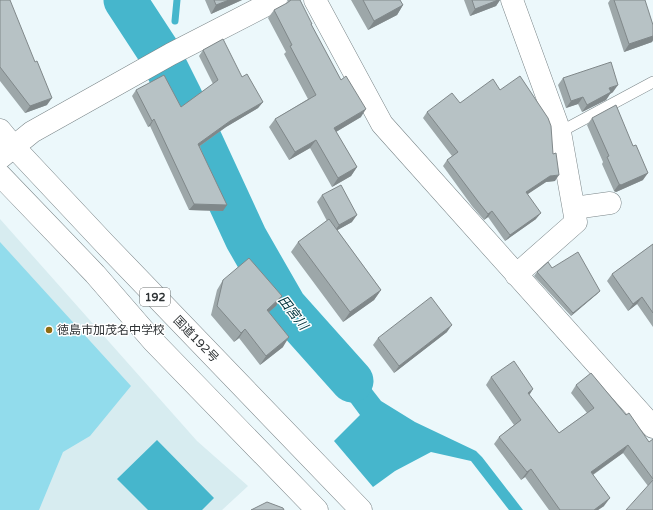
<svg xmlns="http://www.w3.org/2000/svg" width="653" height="510" viewBox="0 0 653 510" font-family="'Varela Round','Noto Sans JP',sans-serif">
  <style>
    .built { fill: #d7ecf0 }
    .green { fill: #92dcec }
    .water { fill: #46b6cc }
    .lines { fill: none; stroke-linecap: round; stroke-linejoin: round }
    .stream { stroke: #46b6cc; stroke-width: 7 }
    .river { stroke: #46b6cc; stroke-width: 43 }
    .service-casing { stroke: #7a8588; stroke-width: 12 }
    .minor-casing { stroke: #7a8588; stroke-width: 23 }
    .trunk-casing { stroke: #7a8588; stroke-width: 23 }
    .service { stroke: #fff; stroke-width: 11 }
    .minor { stroke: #fff; stroke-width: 22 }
    .trunk { stroke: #fff; stroke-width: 22 }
    .wall { fill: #9da7a9 }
    .shaded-wall { fill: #80888a }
    .building { fill: #b7c2c5; stroke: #80888a }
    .poi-dot { fill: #906c12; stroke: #fff; stroke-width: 1.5 }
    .labels { text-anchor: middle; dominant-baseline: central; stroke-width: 3; stroke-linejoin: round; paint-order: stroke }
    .shield { fill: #fff; stroke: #6d7071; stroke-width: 1 }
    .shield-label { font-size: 11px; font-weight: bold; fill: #2e3234 }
    .poi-label { font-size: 12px; fill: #2e3234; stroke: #fff; text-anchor: start }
    .street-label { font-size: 12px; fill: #2e3234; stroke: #fff }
    .water-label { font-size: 13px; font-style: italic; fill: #00353e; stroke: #fff }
  </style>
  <rect width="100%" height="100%" fill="#ecf8fb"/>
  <path class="built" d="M0,219L197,441L248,486L222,510H0Z"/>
  <path class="green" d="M0,242L131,386L90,436L63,452L39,510H0Z"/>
  <path class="water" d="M325,329L381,401L415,422L476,451L482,457L523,510H509L471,461L431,452L395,471L373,487L334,441L360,415L306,342Z
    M157,440L214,498L202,510H148L117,479Z"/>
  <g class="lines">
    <path class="stream" d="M175,21L177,0
      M157,49L165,39"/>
    <path class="river" d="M125,0L157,49L180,95L246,238L285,306L352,381"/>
    <defs>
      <path id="service" d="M560,132L653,82"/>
      <path id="minor" d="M315,0L382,124L653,427
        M512,0L560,132L576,222L516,275
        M0,158L32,132L171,54L276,0
        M574,208L610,203"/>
      <path id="trunk" d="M0,130L14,147L105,244L361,510
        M0,175L95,274L153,341L317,510"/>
    </defs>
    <use href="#service" class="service-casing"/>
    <use href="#minor" class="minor-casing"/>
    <use href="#trunk" class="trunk-casing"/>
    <use href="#service" class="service"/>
    <use href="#minor" class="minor"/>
    <use href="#trunk" class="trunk"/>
  </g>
  <path class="wall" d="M0,0L47,105L25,113L0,81Z
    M205,0H242L211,14Z
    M288,0H300L311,25L361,117L336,132L357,167L351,176L332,187L310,148L289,160L269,127L275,119L308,99L284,54L286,52L268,18L274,10L288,3Z
    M351,0H400L403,5L397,15L368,30Z
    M464,0H500L496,6L470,16Z
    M610,0H614L653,25V40L652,42L624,52L608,3Z
    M203,50L242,77L263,102L258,108L226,127L200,146L223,211L189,210L150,126L148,127L132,96L136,90L181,107L213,84L199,56Z
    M563,78L613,92L610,94L606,100L582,112L578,104L566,108L558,85Z
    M500,90L555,181L546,182L527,194L536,219L505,241L488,217L484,220L472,206L443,166L447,160L452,156L423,118L427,112L460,103Z
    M592,118L643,180L616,192L614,191L602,164L603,162L587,125Z
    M322,195L352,222L337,230L381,290L374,300L343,322L291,252L298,242L327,221L317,202Z
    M653,244V327L637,304L628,311L607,281L612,274Z
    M552,268L600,291L597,294L571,316L534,276L537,272Z
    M223,280L282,296L276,306L269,312L283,347L260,365L239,338L234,342L211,315L217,290Z
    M447,332L394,373L373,345L378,338Z
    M491,377L533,389L529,395L559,433L587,413L571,393L576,385L626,415L649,442L653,439V510L648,486L623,453L593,475L604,506L598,510H549L525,477L521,480L494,444L499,437L514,425L486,385Z"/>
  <path class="shaded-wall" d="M229,0H242L211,14L216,5Z
    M498,0H500L496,6L470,16L475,9Z
    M403,5L397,15L368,30L374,21Z
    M653,36V40L652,42L624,52L629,44Z
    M618,85L613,92L610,94L606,100L582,112L587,105L609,88Z
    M583,97L578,104L566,108L571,101Z
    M52,98L47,105L25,113L30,106Z
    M263,102L258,108L226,127L194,150L198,144L230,121Z
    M366,109L361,117L329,136L334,128Z
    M154,119L150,126L148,127L152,121Z
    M316,140L310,148L289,160L295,152Z
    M357,167L351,176L332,187L338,178Z
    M648,173L643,180L616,192L614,191L619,184Z
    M559,175L555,181L546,182L522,198L526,192L550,176Z
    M194,204L227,205L223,211L189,210Z
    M492,211L488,217L484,220L488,214Z
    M541,213L536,219L505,241L510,235Z
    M357,215L352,222L334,232L339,225Z
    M381,290L374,300L343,322L350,312Z
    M600,291L597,294L571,316L573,313Z
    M282,296L276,306L261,319L267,310Z
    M642,297L637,304L628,311L633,304Z
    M452,325L447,332L394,373L399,366Z
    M245,329L239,338L234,342L241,333Z
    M289,337L283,347L260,365L266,356Z
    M533,389L528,397V393Z
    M628,445L623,453L585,480L591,472Z
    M531,469L525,477L521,480L527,472Z
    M610,498L604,506L598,510H594Z"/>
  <path class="building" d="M0,0H10L35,62L37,61L52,98L30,106L0,67Z
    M214,0H229L216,5Z
    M291,0H300L312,24H311L341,80L346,76L366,109L334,128L357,167L338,178L316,140L295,152L275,119L316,95L290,46L292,45L274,10L287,3Z
    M363,0H400L403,5L374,21Z
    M472,0H498L475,9Z
    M614,0H645L653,25V36L629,44Z
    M223,39L242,77L247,74L263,102L230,121L198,144L227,205L194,204L154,119L152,121L136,90L164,75L181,107L218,80L203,50Z
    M611,62L618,85L609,88L611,92L587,105L583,97L571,101L563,78Z
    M520,76L548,118L551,126L553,154L556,153L559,175L550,176L526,192L541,213L510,235L492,211L488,214L477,200L447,160L458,152L427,112L452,93L460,103L493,79L500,90Z
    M616,105L633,146L636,145L648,173L621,185L619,184L607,157L609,156L592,118Z
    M341,185L357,215L339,225L322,195Z
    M329,219L381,290L350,312L298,242Z
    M653,244V313L642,297L633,304L612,274Z
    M578,252L600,291L573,313L537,272L548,262L552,268Z
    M249,258L282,296L267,310L289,337L266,356L245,329L241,333L217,306L223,280Z
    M431,297L452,325L399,366L378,338Z
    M514,361L533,389L528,393L559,433L594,408L576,385L591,373L626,415L629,413L649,442L653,439V479L628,445L591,472L610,498L594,510H560L531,469L527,472L499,437L521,420L491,377Z
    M653,480V510H626Z
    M267,502L283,508L284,510H251Z"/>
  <circle class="poi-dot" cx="49" cy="330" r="4"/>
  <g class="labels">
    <rect class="shield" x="140" y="288" width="30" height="18" rx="3"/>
    <g class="shield-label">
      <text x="155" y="297">192</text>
    </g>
    <g class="poi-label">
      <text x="57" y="330">徳島市加茂名中学校</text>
    </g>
    <g class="street-label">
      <text transform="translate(196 339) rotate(46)">国道192号</text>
    </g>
    <g class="water-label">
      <text transform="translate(293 313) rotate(52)">田宮川</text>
    </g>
  </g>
</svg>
